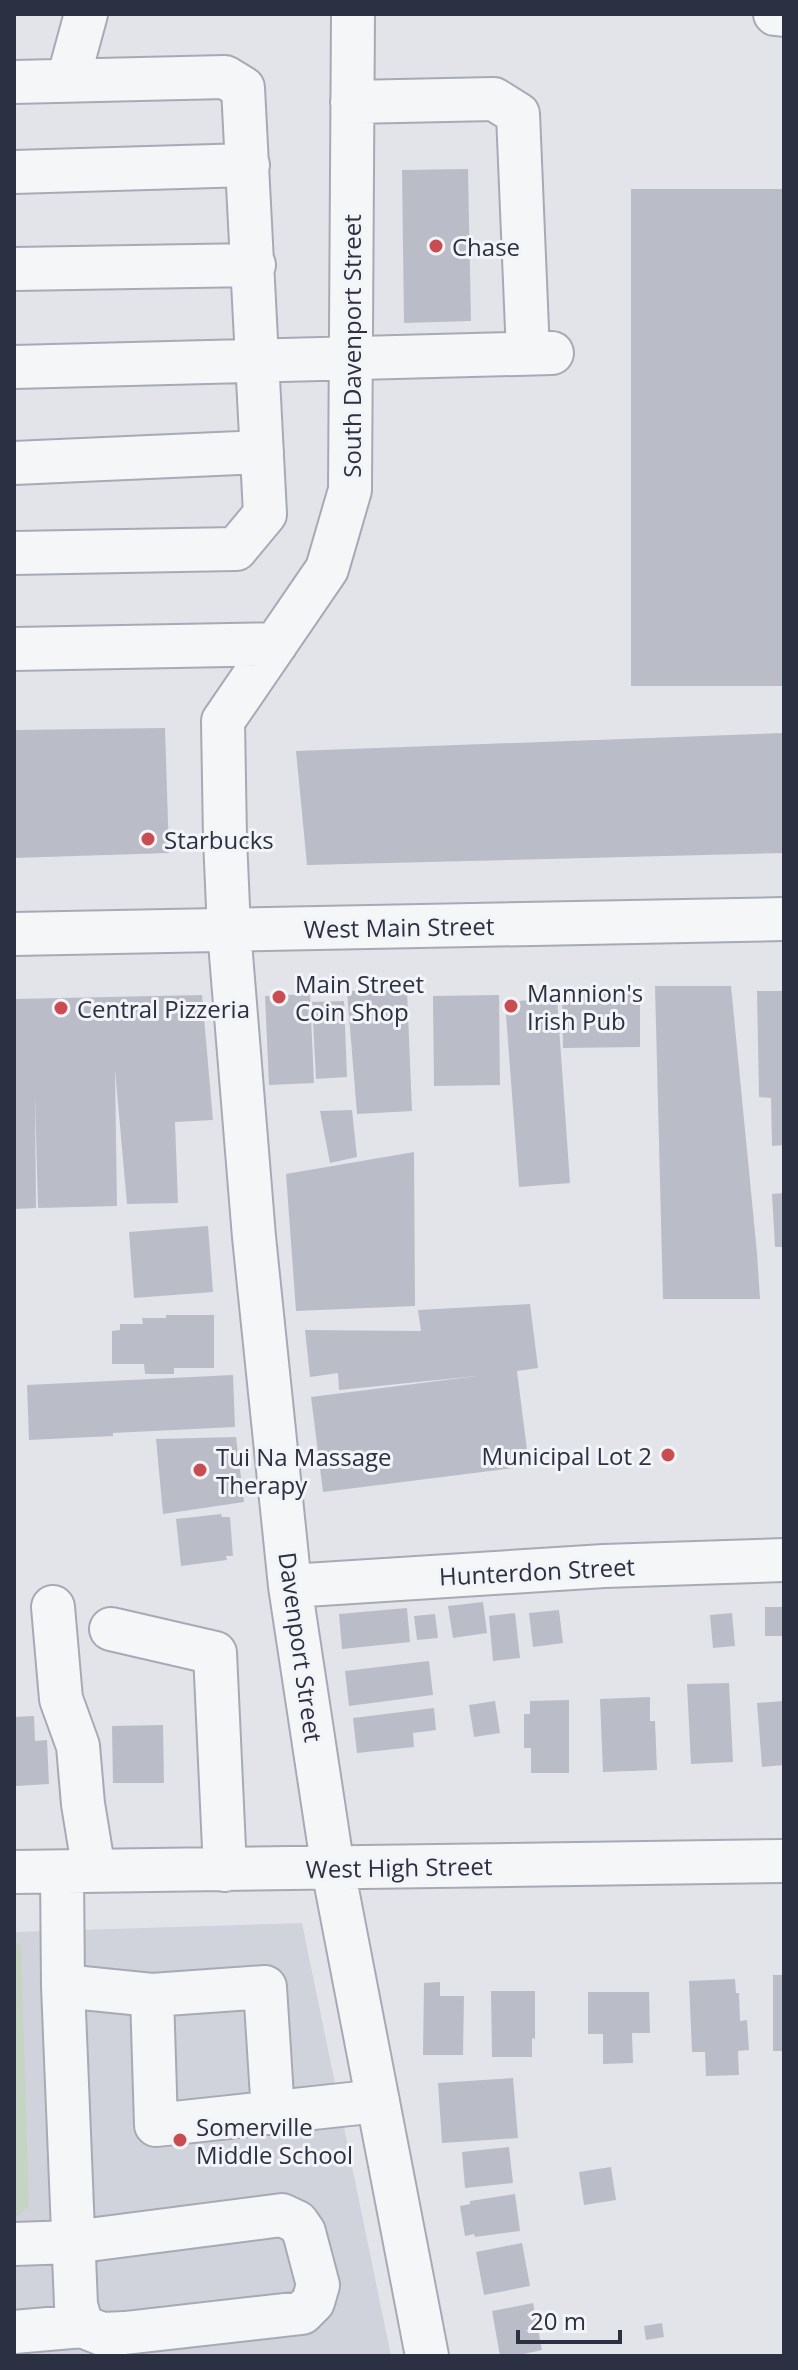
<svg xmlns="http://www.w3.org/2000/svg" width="798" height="2370" viewBox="0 0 798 2370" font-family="'Open Sans',sans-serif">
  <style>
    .built { fill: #d1d3dc }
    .green { fill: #c6d4c4 }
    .building { fill: #babdc7 }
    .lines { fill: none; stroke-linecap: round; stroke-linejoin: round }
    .minor-casing { stroke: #a7aab4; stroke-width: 46 }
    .minor { stroke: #f5f6f8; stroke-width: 42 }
    .poi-dot { fill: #c94d50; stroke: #f2f4f7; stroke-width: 3 }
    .labels { text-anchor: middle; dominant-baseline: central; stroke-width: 6; stroke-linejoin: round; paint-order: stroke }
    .poi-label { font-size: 24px; fill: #2b3042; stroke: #f2f4f7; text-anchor: start }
    .street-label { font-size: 24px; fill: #2b3042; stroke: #f2f4f7 }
  </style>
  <rect width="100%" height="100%" fill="#e2e4ea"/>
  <path class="built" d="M302,1923L391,2356H14V1932Z"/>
  <path class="green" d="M14,1943H21L29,2206L14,2219Z"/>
  <path class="building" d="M468,169L471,321L404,323L402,170Z
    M631,189H784V686H631Z
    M165,728L169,853L14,858V730Z
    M784,733V853L307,865L296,751Z
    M655,986H731L757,1253L760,1299H663Z
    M640,987V1047L563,1048L562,989Z
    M407,990L412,1111L357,1114L347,991Z
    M757,991H784V1145L772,1146L771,1098L759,1097Z
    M310,994L314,1083L269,1085L265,996Z
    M202,995L213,1120L175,1122L178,1203L127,1204L115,1070L117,1206L38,1208L35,1093L36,1208L14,1209V999Z
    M499,995L500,1085L434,1086L433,996Z
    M557,998L570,1183L519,1187L505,1002Z
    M344,1001L347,1077L316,1079L312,1002Z
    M352,1110L357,1157L330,1163L320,1111Z
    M414,1152L415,1306L296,1311L286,1174Z
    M784,1193V1247H775L772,1194Z
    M208,1226L213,1292L134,1298L129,1232Z
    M530,1304L538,1368L517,1371L529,1466L323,1492L311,1397L477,1376L339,1390L338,1373L310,1377L305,1330L421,1331L418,1310Z
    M166,1315H214V1368H174V1374H145L144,1364H112V1331L120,1330V1324H143L142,1318H166Z
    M233,1375L235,1427L113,1433V1436L29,1440L27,1385Z
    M236,1437L244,1502L163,1514L156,1439Z
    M221,1514L222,1517H230L233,1556H226L227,1560L181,1566L176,1519Z
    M483,1602L487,1633L453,1638L448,1606Z
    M765,1607H784V1636H765Z
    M407,1608L410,1642L342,1649L339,1614Z
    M559,1610L563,1643L533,1647L529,1613Z
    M515,1613L520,1658L493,1661L489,1616Z
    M732,1613L735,1646L713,1648L710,1615Z
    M435,1614L438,1638L417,1640L414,1616Z
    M429,1661L433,1695L349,1706L345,1671Z
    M729,1683L733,1762L691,1764L687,1684Z
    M650,1697V1721H655L657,1770L603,1772L600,1699Z
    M569,1700V1773H531V1748H524V1714H530V1701Z
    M495,1701L500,1733L474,1737L469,1705Z
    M784,1701V1765L762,1767L757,1703Z
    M434,1708L436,1730L413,1733L414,1747L357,1753L353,1718Z
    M34,1716L35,1741L47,1740L49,1784L16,1786L14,1717Z
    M163,1725L164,1783H113L112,1726Z
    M773,1975H784V2051H773Z
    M735,1979L736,1993H739L740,2021L747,2020L749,2050L738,2051L739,2075L706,2076L705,2052H692L689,1981Z
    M440,1982V1996H464L463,2055H423L424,1983Z
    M491,1991H535V2039L532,2038V2057H492Z
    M588,1992H649L650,2033H632L633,2063L603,2064V2034H588Z
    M513,2078L518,2138L442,2143L438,2083Z
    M509,2147L513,2183L465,2188L462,2152Z
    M611,2167L616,2200L584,2205L579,2172Z
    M515,2194L520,2231L475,2237L474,2234L465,2236L460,2206L470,2204V2201Z
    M522,2243L530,2286L484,2295L476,2252Z
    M533,2303L542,2350L514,2356H500L492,2311Z
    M662,2323L664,2337L646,2340L644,2326Z"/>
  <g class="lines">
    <defs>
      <path id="minor" d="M353,14L350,490L327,569L223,721L225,839L229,930L254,1237L290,1586L333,1869L427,2356
        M775,14L784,15
        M68,80L86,14
        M14,82L225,77L243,88L265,514L236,549L14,553
        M352,102L494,99L518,114L528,353
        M14,172L248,165
        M14,269L254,265
        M14,367L552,353
        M14,463L262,452
        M14,649L276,644
        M14,934L784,919
        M290,1586L604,1566L784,1560
        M53,1607L61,1699L78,1746L83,1804L94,1871
        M111,1629L215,1653L225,1870
        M14,1872L784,1861
        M62,1872L63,1986
        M273,2113L265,1987L152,1995L156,2125L378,2101
        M14,2244L73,2242L282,2215L297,2222L304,2232L318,2285L313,2302L302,2313L125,2333L102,2334L82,2326L14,2332
        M82,2326L76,2305L63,1986L152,1995"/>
    </defs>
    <use href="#minor" class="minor-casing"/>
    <use href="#minor" class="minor"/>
  </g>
  <g class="poi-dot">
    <circle cx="436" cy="246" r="8"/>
    <circle cx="148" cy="839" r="8"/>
    <circle cx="279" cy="997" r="8"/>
    <circle cx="511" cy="1006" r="8"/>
    <circle cx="61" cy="1008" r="8"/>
    <circle cx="668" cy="1455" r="8"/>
    <circle cx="200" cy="1470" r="8"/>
    <circle cx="180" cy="2140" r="8"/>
  </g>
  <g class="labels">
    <g class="poi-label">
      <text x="452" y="246">Chase</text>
      <text x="164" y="839">Starbucks</text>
      <text x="295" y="983">Main Street<tspan x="295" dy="28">Coin Shop</tspan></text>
      <text x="527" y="992">Mannion's<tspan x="527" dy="28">Irish Pub</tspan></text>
      <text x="77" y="1008">Central Pizzeria</text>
      <text x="652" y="1455" text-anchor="end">Municipal Lot 2</text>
      <text x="216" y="1456">Tui Na Massage<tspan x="216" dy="28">Therapy</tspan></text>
      <text x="196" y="2126">Somerville<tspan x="196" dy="28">Middle School</tspan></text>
    </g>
    <g class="street-label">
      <text transform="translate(351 346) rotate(-90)">South Davenport Street</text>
      <text transform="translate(399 927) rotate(-1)">West Main Street</text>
      <text transform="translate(537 1571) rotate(-3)">Hunterdon Street</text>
      <text transform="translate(301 1647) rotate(82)">Davenport Street</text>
      <text transform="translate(399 1867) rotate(-1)">West High Street</text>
    </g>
  </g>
  <rect width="798" height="2370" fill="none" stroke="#2b3042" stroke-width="32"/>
  <path d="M518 2330v12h102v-12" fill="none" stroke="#2b3042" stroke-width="4"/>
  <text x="530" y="2330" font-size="24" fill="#2b3042" stroke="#f2f4f7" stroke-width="6" paint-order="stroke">20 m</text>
</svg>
